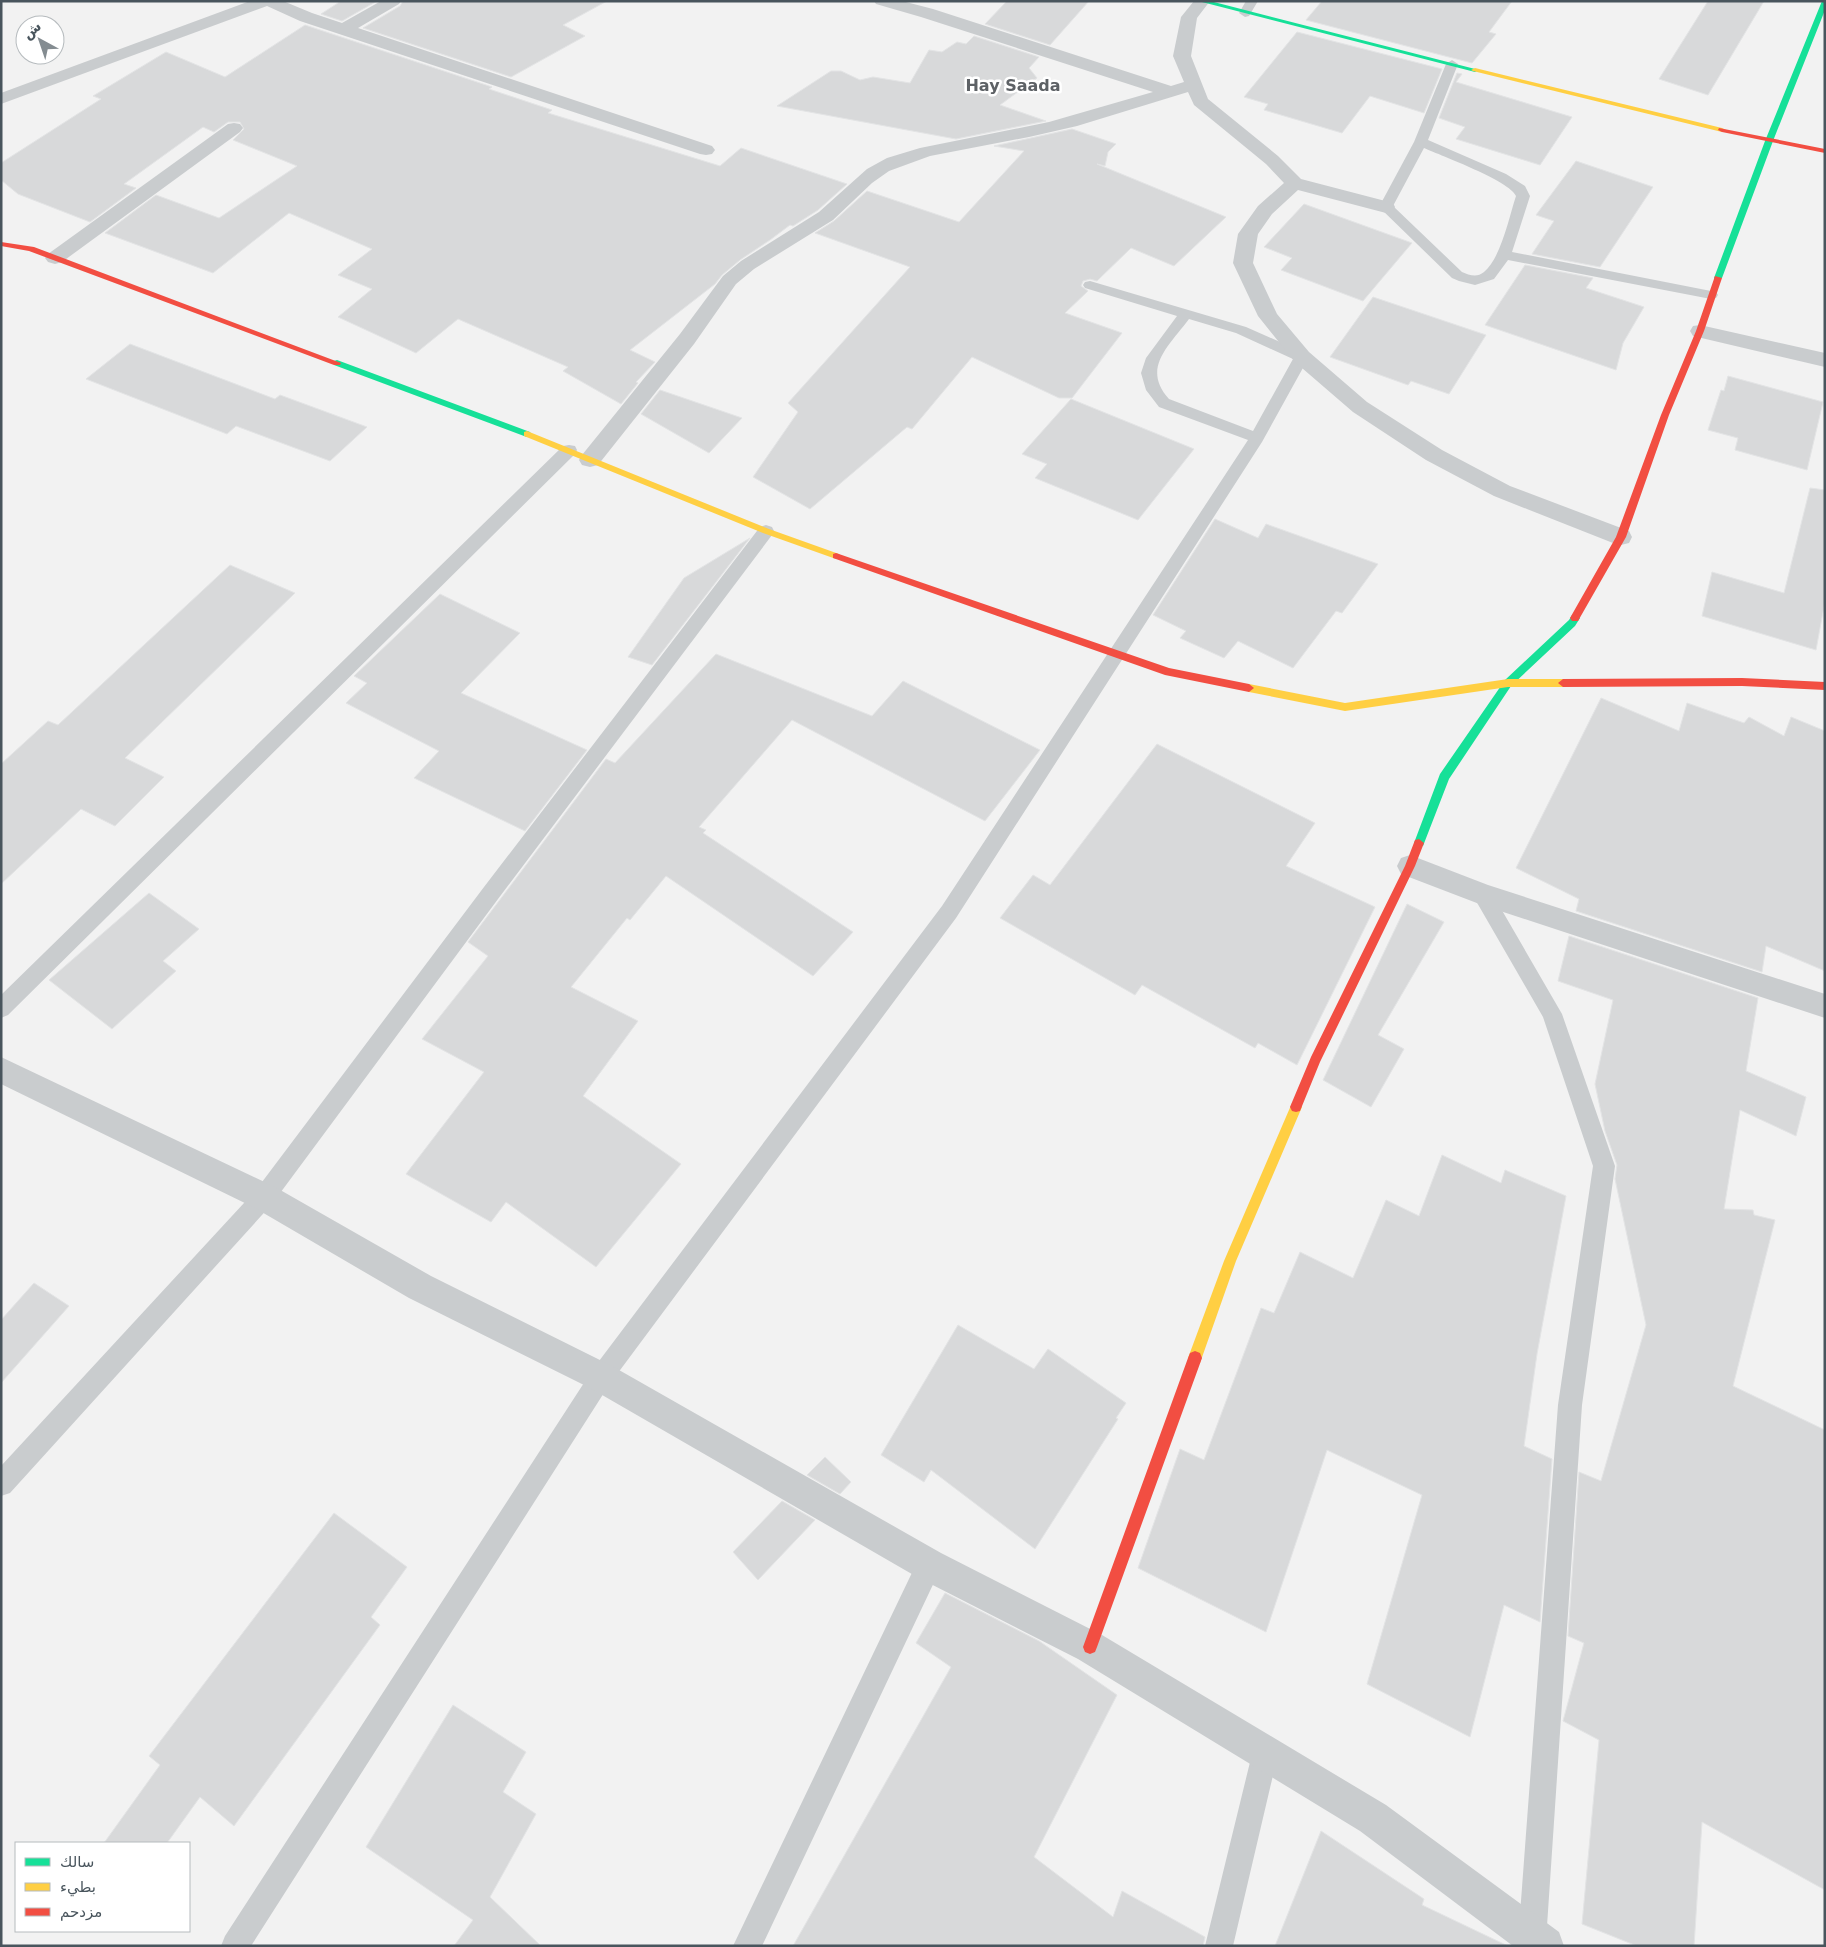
<svg xmlns="http://www.w3.org/2000/svg" width="1826" height="1947" viewBox="0 0 1826 1947" font-family="'DejaVu Sans','Noto Sans Arabic',sans-serif">
  <style>
    .building { fill: #d8d9da; stroke: #e3e4e5 }
    .lines { fill: none; stroke-linecap: round; stroke-linejoin: round }
    .lane { fill: #c9ccce; fill-rule: evenodd }
    .street { fill: #c9ccce; fill-rule: evenodd }
    .fast { fill: #16e098; fill-rule: evenodd }
    .slow { fill: #ffcf43; fill-rule: evenodd }
    .jam { fill: #f24e42; fill-rule: evenodd }
    .labels { text-anchor: middle; dominant-baseline: central; stroke-width: 5; stroke-linejoin: round; paint-order: stroke }
    .far-district-label { font-size: 16px; font-weight: bold; fill: #5d6165; stroke: #fff }
  </style>
  <rect width="100%" height="100%" fill="#f2f2f2"/>
  <path class="building" d="M341,1H377L342,21L321,14Z
    M403,1H607L563,25L585,36L511,77L363,28L400,6Z
    M1007,1H1089L1050,45L985,24Z
    M1322,1H1512L1489,32L1496,34L1472,63L1306,20Z
    M1708,1H1764L1708,95L1659,79Z
    M305,25L492,87L489,89L552,110L548,113L720,166L741,148L847,184L818,210L793,226L790,225L770,240L740,260L722,275L715,284L630,350L655,362L636,382L638,383L621,404L563,371L568,367L458,319L416,353L338,317L372,289L338,275L372,249L289,213L213,273L105,233L156,195L219,218L297,166L233,140L244,129L240,122H228L214,132L203,127L124,184L136,188L90,222L18,194L1,180V163L101,99L93,96L166,52L225,77Z
    M1297,32L1442,69L1424,113L1370,96L1342,133L1264,110L1268,104L1244,97Z
    M974,36L1039,57L1029,68L1037,78L1000,105L1046,121L956,139L777,106L831,71H841L860,80L873,77L910,83L929,50L942,52L957,42L966,44Z
    M1457,73L1462,74L1456,82L1572,117L1540,165L1456,139L1465,127L1439,118Z
    M1072,129L1116,144L1108,152L1105,166L1097,164L1226,217L1174,266L1131,248L1097,281L1090,279L1083,281L1081,286L1088,291L1065,313L1122,333L1072,398H1059L972,357L912,429L907,427L810,509L753,477L798,412L788,403L910,267L815,233L834,221L867,191L959,222L1024,151L994,146Z
    M1576,161L1653,187L1600,267L1532,254L1554,221L1536,215Z
    M1304,204L1412,243L1363,301L1281,270L1292,258L1264,247Z
    M1525,265L1593,278L1586,288L1644,307L1623,343L1616,370L1485,325Z
    M1373,297L1486,335L1449,394L1411,381L1408,385L1330,357Z
    M130,344L275,399L280,395L367,427L330,461L236,426L227,434L86,379Z
    M1728,376L1823,402L1807,470L1735,450L1738,438L1708,430L1721,390L1724,391Z
    M660,390L742,418L709,453L641,414Z
    M1071,399L1194,449L1138,520L1035,478L1047,464L1022,454Z
    M1810,488L1825,490V601L1816,650L1702,616L1712,572L1784,593Z
    M1215,519L1258,538L1266,524L1378,564L1342,613L1336,611L1293,668L1238,641L1224,658L1180,638L1186,631L1153,615Z
    M750,538L652,665L628,657L684,578Z
    M230,565L295,593L125,758L164,777L115,826L81,809L1,884V764L48,721L58,725Z
    M440,594L520,633L461,693L587,750L525,831L414,778L439,751L346,703L367,683L354,676Z
    M716,654L872,716L903,681L1040,750L985,821L792,720L699,827L706,830L703,833L853,932L813,976L666,876L630,920L627,918L571,987L638,1021L583,1096L681,1164L596,1267L506,1202L491,1222L406,1174L484,1072L422,1039L488,956L468,942L606,759L615,763Z
    M1601,698L1679,731L1687,703L1744,723L1749,717L1784,736L1791,717L1825,731V971L1766,946L1762,972L1576,911L1579,899L1516,868Z
    M1157,744L1315,823L1286,866L1375,907L1297,1065L1258,1043L1255,1048L1142,985L1135,995L1000,918L1033,875L1050,885Z
    M149,893L199,929L163,961L176,971L112,1029L49,980Z
    M1407,904L1444,922L1378,1035L1404,1049L1371,1107L1323,1080Z
    M1569,936L1758,998L1746,1071L1806,1097L1796,1136L1740,1110L1724,1209L1753,1210L1754,1215L1775,1220L1733,1386L1825,1430V1890L1702,1822L1694,1946H1637L1582,1924L1599,1740L1563,1721L1584,1643L1568,1636L1579,1472L1601,1481L1646,1325L1615,1179L1617,1165L1605,1131L1595,1084L1613,1000L1558,981Z
    M1442,1155L1501,1183L1505,1170L1566,1196L1537,1354L1524,1446L1552,1459L1540,1622L1504,1605L1470,1737L1367,1684L1422,1495L1327,1450L1266,1632L1138,1568L1180,1449L1204,1460L1261,1308L1274,1313L1300,1252L1353,1278L1386,1200L1419,1216Z
    M34,1283L69,1306L1,1383V1320Z
    M958,1325L1034,1369L1048,1349L1126,1403L1116,1418L1118,1419L1035,1549L931,1470L924,1482L881,1455Z
    M825,1457L851,1482L840,1494L807,1475Z
    M782,1501L815,1520L758,1580L733,1552Z
    M334,1513L407,1567L371,1617L380,1625L234,1826L200,1797L167,1843H104L160,1765L149,1756Z
    M945,1593L1039,1641L1117,1695L1034,1857L1113,1917L1122,1891L1205,1937L1203,1946H793L951,1667L916,1643Z
    M453,1705L526,1752L503,1792L536,1814L490,1897L541,1946H454L473,1920L366,1847Z
    M1321,1831L1424,1899L1422,1905L1508,1946H1275Z"/>
  <g class="lines">
    <path class="lane" d="M1246,1H1258L1249,16L1245,17L1239,13Z
      M1452,60L1458,64L1428,140L1506,174L1525,186L1530,196L1512,252L1711,291L1716,292L1718,295L1716,298L1711,299L1508,260L1494,279L1475,285L1459,281L1452,278L1379,207L1414,142L1446,64ZM1424,148C1442,156 1510,181 1516,196C1509,217 1501,258 1484,272C1477,278 1469,275 1462,272L1393,206Z
      M1090,281L1246,327L1307,354L1309,357L1262,442L956,918L609,1385L251,1946H221L225,1936L593,1369L942,906L1248,440L1159,407L1146,390L1141,373L1146,358L1177,316L1085,288L1083,285L1085,282ZM1189,319L1236,333L1293,359L1253,431L1169,399C1141,368 1169,346 1189,319Z
      M569,445L575,446L577,450L575,454L8,1015L1,1018V995L563,446Z
      M766,525L772,527L774,531L772,535L498,899L272,1204L10,1493L1,1496V1466L256,1190L484,887L760,527Z
      M1482,886L1489,888L1562,1014L1615,1166L1582,1405L1546,1941L1544,1946H1520L1518,1941L1558,1405L1593,1166L1543,1017L1472,894L1475,888Z
      M929,1553L938,1556L941,1565L938,1574L762,1946H733L920,1556Z
      M1265,1741L1274,1745L1278,1754L1233,1946H1205L1252,1754L1256,1745Z"/>
    <path class="street" d="M250,1H283L312,13L342,23L381,1H401L399,4L358,28L712,146L715,150L712,154L706,155L700,154L300,21L267,6L1,104V93Z
      M874,1H902L933,9L1171,86L1184,82L1173,56L1181,17L1194,1H1210L1197,18L1191,56L1208,99L1278,156L1301,179L1393,203L1395,207L1393,211L1386,213L1298,190L1272,214L1258,234L1253,263L1277,314L1309,352L1367,402L1442,450L1510,486L1629,531L1632,537L1629,543L1621,545L1613,543L1494,496L1426,460L1353,412L1295,362L1258,316L1233,263L1238,234L1258,206L1284,183L1266,164L1194,105L1188,92L1077,126L1029,137L930,156L889,171L872,183L833,220L754,269L736,284L694,344L598,465L590,467L582,465L579,460L582,455L680,334L723,276L741,261L819,212L867,169L887,158L920,148L1049,122L1153,92L921,17L876,4Z
      M234,123L240,124L243,128L240,132L62,262L55,264L48,262L45,258L48,254L228,124Z
      M1700,325L1825,353V367L1693,336L1690,331L1693,326Z
      M1410,855L1488,885L1825,994V1018L1482,905L1401,874L1397,866L1401,858Z
      M1,1057L275,1187L431,1276L612,1366L941,1553L1102,1635L1386,1805L1559,1932L1564,1946H1513L1360,1831L1078,1659L917,1577L590,1388L409,1298L253,1207L1,1084Z"/>
    <path class="fast" d="M1198,1H1210L1479,70L1475,72Z
      M1822,1H1825V10L1773,141L1722,278L1715,280L1714,278L1765,141Z
      M337,360L530,432L531,434L527,437L524,436L334,365V361Z
      M1575,614L1580,618L1575,626L1511,686L1449,779L1423,846H1415L1414,843L1440,774L1505,680L1569,620L1572,615Z"/>
    <path class="slow" d="M1475,68L1722,128L1726,130L1722,132L1473,71L1471,70Z
      M527,431L769,529L839,554L841,556L836,559L763,533L524,436V432Z
      M1508,679H1563L1568,683L1563,687H1508L1345,711L1249,692L1244,688L1249,684L1345,703Z
      M1296,1102L1300,1103L1302,1107L1236,1261L1200,1363L1195,1365L1190,1363L1188,1358L1224,1261L1292,1103Z"/>
    <path class="jam" d="M1719,128L1825,149V153L1722,132L1718,130Z
      M1,242L34,247L341,363L340,365H334L29,251L1,246Z
      M1715,276L1722,278L1704,331L1669,415L1626,537L1578,621H1572L1570,618L1616,537L1661,415L1696,331Z
      M836,553L1169,668L1249,684L1254,688L1249,692L1165,675L833,558V554Z
      M1742,678L1825,682V690L1742,686L1563,687L1558,683L1563,679Z
      M1419,839L1424,843L1415,866L1320,1062L1300,1111L1296,1112L1292,1111L1290,1107L1311,1057L1405,866L1415,840Z
      M1195,1351L1200,1353L1202,1358L1097,1647L1095,1652L1090,1654L1085,1652L1083,1647L1188,1358L1190,1353Z"/>
  </g>
  <g class="labels">
    <g class="far-district-label">
      <text x="1013" y="85">Hay Saada</text>
    </g>
  </g>
  <rect width="1826" height="1947" fill="none" stroke="#49555d" stroke-width="5"/>
  <rect x="15" y="1842" width="175" height="90" fill="#ffffff" stroke="#b6bbbe"/>
  <rect x="25" y="1858" width="25" height="8" fill="#16e098" stroke="#b6bbbe"/>
  <text x="60" y="1867" font-size="15" fill="#49555d">سالك</text>
  <rect x="25" y="1883" width="25" height="8" fill="#ffcf43" stroke="#b6bbbe"/>
  <text x="60" y="1892" font-size="15" fill="#49555d">بطيء</text>
  <rect x="25" y="1908" width="25" height="8" fill="#f24e42" stroke="#b6bbbe"/>
  <text x="60" y="1917" font-size="15" fill="#49555d">مزدحم</text>
  <g transform="translate(40 40) rotate(320)"><circle r="24" fill="#ffffff" stroke="#b6bbbe"/>
  <path d="M0-4L9 19L0 12L-9 19Z" fill="#848c91"/>
  <text y="-8" font-size="14" font-weight="bold" text-anchor="middle" fill="#49555d">ش</text>
  </g>
</svg>
